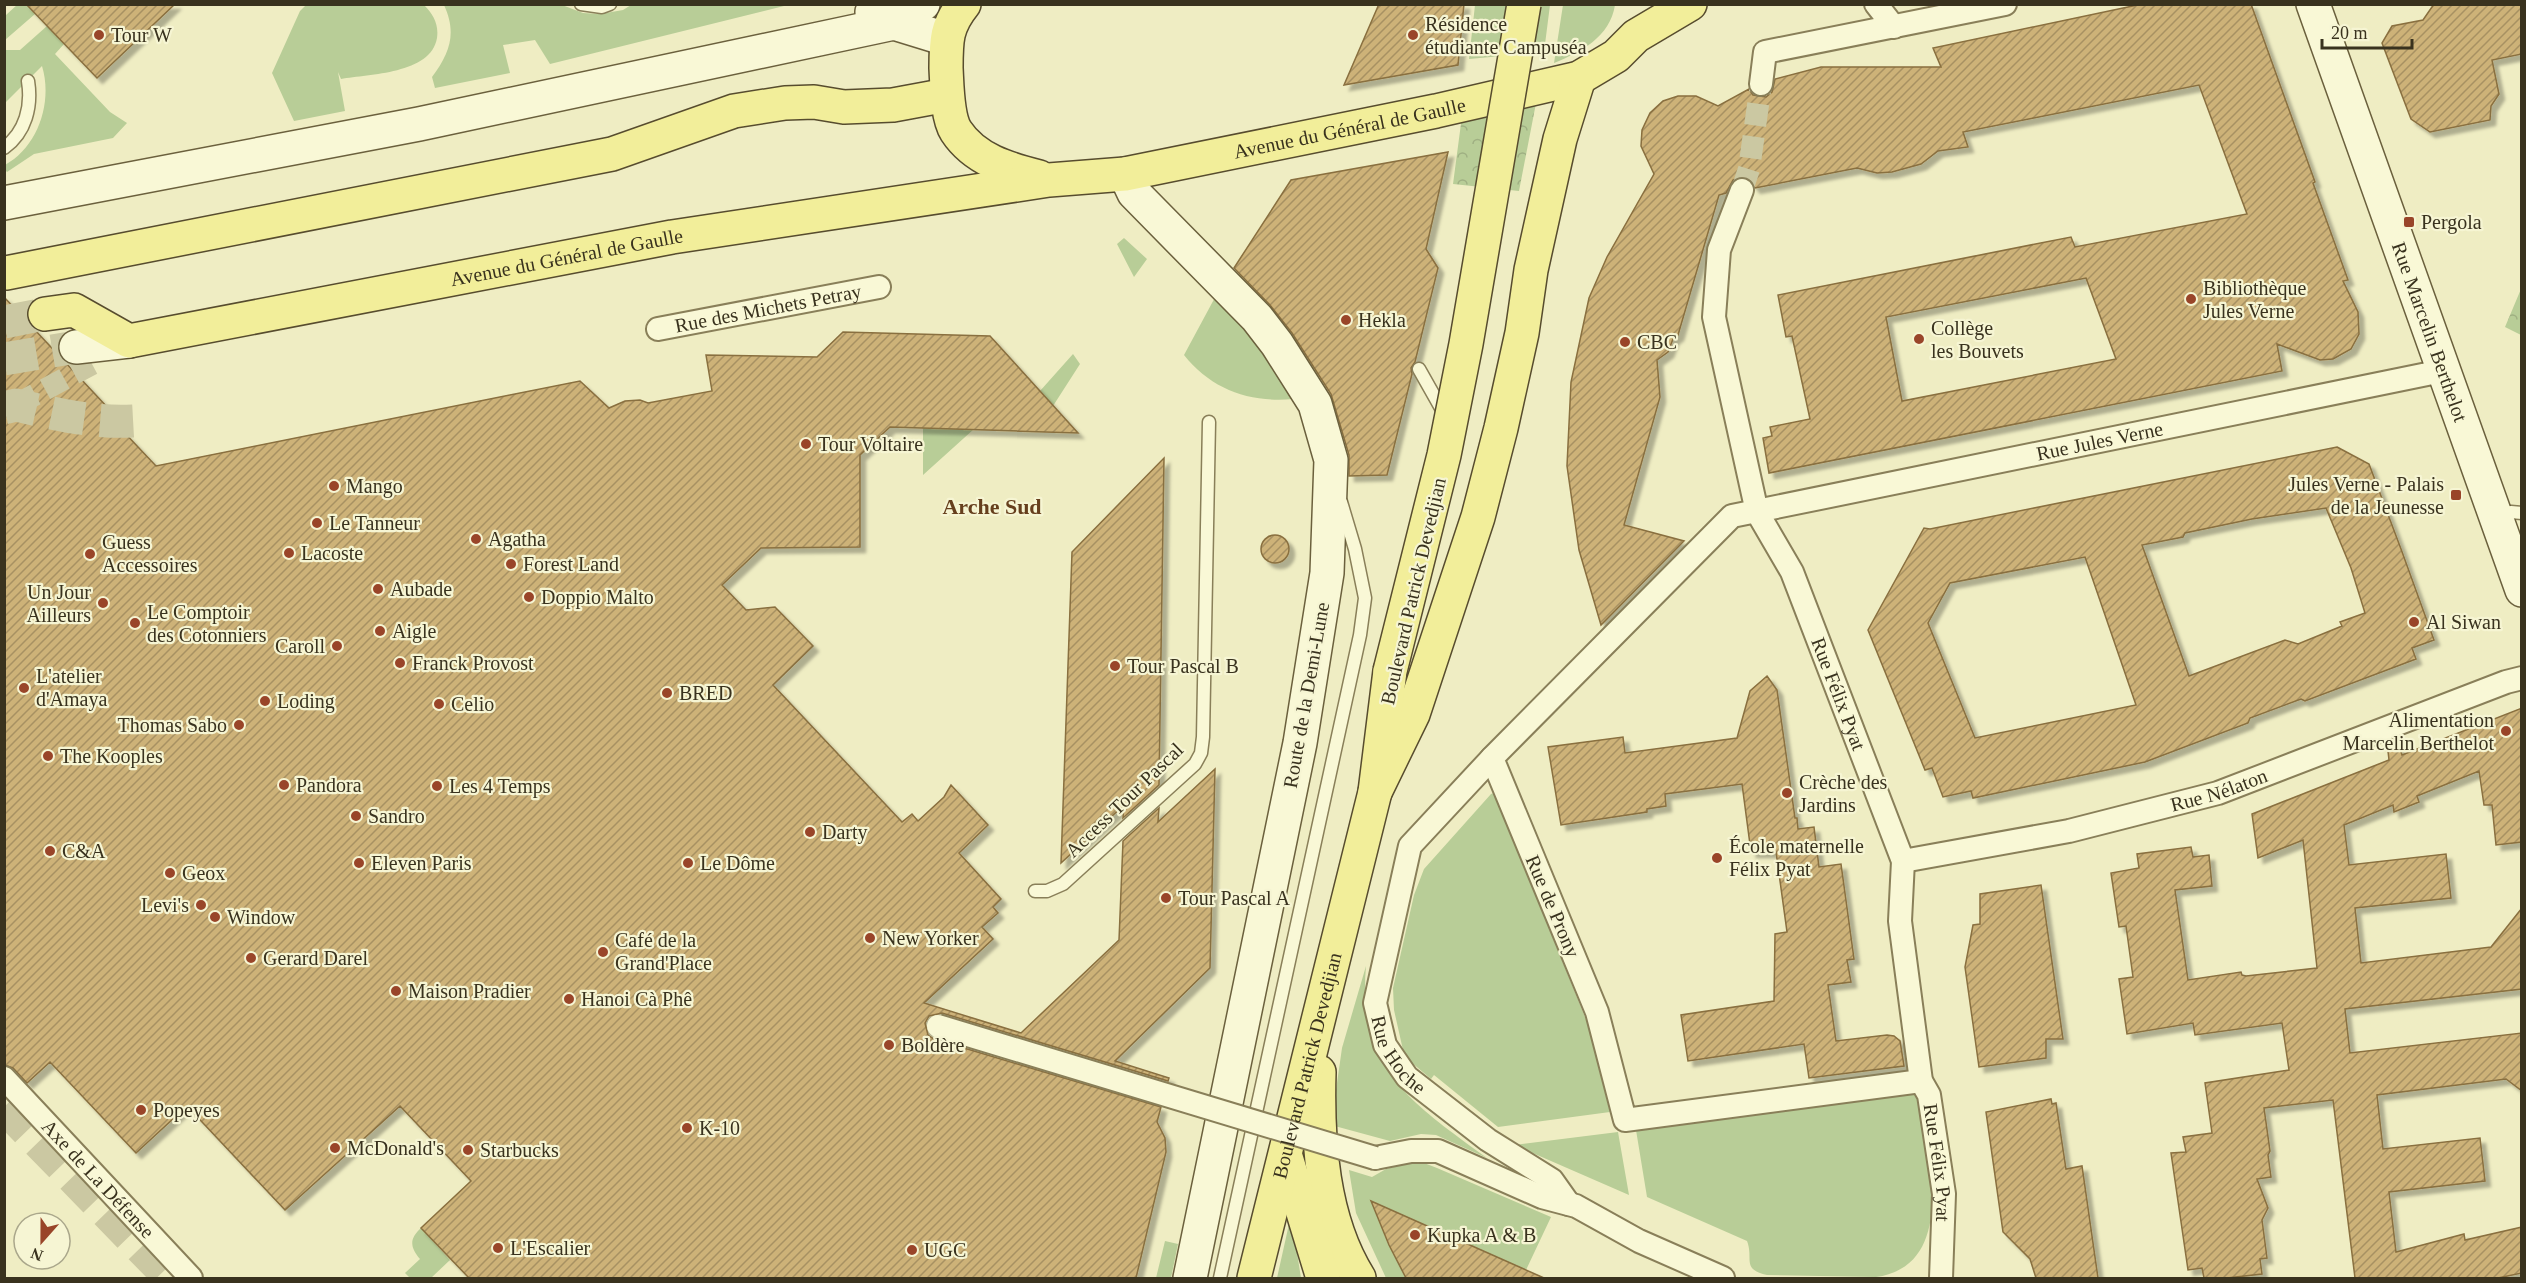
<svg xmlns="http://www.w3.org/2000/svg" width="2526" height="1283" viewBox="0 0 2526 1283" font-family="'Times New Roman',serif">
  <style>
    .green { fill: #b8cd97 }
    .forest { fill: url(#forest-crowns) }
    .building { fill: url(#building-hatch); stroke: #896f3f; stroke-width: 1.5; fill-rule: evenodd; filter: url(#shadow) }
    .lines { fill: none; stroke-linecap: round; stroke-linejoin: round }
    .street-tunnel { stroke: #cbc8a2; stroke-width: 22; stroke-dasharray: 22 11; stroke-linecap: butt }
    .secondary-tunnel { stroke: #cbc8a2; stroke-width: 33; stroke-dasharray: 33 16; stroke-linecap: butt }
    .primary-tunnel { stroke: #cbc8a2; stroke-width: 33; stroke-dasharray: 33 16; stroke-linecap: butt }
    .highway-tunnel { stroke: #cbc8a2; stroke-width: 33; stroke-dasharray: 33 16; stroke-linecap: butt }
    .lane-casing { stroke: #897f59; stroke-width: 15 }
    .street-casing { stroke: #897f59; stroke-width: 26 }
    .secondary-casing { stroke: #6b603d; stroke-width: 36 }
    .primary-casing { stroke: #574c2e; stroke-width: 36 }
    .lane { stroke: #f9f8d6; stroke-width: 12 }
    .street { stroke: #f9f8d6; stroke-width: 22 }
    .secondary { stroke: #f9f8d6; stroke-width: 33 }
    .primary { stroke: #f2ee9a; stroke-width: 33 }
    .street-bridge-casing { stroke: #897f59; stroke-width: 26; stroke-linecap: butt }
    .primary-bridge-casing { stroke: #574c2e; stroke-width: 36; stroke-linecap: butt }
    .street-bridge { stroke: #f9f8d6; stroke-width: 22 }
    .primary-bridge { stroke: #f2ee9a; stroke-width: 33 }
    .poi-dot { fill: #994529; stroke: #f6f5d3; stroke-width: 2 }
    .labels { text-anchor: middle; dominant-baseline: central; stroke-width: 4.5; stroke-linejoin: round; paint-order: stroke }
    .poi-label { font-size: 20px; fill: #39321e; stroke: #f6f5d3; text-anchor: start }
    .street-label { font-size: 20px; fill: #39321e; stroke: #f6f5d3 }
    .quarter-label { font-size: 22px; font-weight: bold; fill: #663f1d; stroke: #f6f5d3 }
  </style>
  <defs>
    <pattern id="forest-crowns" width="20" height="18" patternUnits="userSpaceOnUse" patternTransform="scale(1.5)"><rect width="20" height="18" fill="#b8cd97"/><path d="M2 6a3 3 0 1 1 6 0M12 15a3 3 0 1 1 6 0" fill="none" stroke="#9fb082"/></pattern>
    <pattern id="building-hatch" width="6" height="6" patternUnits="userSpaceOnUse" patternTransform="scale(1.5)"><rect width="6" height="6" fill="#cdb278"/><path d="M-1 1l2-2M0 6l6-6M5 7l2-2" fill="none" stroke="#a79162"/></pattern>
    <filter id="shadow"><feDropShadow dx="5.5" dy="5.5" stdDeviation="1.5" flood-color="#0004"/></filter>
  </defs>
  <rect width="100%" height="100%" fill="#efedc3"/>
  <path class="green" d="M18,4L27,5L35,14L5,40L4,14L6,15Z
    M306,5H424C433,14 439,24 437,38C431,74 369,74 341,79L338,72L345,111L294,121L272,73L300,11Z
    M444,5H562L583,13L600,14L623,10L631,5H788L550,64L535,40L503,45L510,73L435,88L432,77C450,53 457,33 444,5Z
    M1475,5H1550L1544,52L1469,59Z
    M1563,5H1615C1610,37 1581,52 1554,63Z
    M47,26L64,44L55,54L110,112L127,123L113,138L34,154L7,172L5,170V165C38,147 53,102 42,66L5,103V50H20Z
    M1124,238L1147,259L1134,277L1117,244Z
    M1219,290L1229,300L1293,399C1249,403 1211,389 1184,355Z
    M1073,354L1080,364L1053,406L1040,391Z
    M923,428L974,429L923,475Z
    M1494,793L1587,1022L1610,1112L1498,1127L1434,1075L1431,1079L1411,1062L1403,1050L1394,1010L1393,988L1414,895L1424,869L1491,794Z
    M1366,966C1357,1069 1412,1103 1487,1158L1436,1135L1421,1134L1390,1141L1331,1125L1342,1048Z
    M1911,1093L1920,1099C1928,1152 1959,1266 1876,1277L1767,1275C1741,1269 1754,1259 1747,1241L1647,1197L1636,1130Z
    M1618,1132L1629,1195L1514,1145Z
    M1409,1163H1424L1437,1168L1551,1217L1526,1270L1389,1245L1406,1278H1386L1356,1213L1349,1170L1372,1177L1386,1169Z
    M1291,1215L1301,1278H1277Z
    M421,1228L450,1260L431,1278H410L405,1273L420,1259C410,1247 409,1239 421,1228Z
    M1165,1241L1178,1244L1171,1278H1156Z"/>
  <path class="forest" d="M1537,98L1519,191L1453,184L1462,116Z
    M2521,289V335L2505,327Z"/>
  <path class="building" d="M26,4H175L97,78Z
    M1379,4H1464L1458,65L1344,85Z
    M2142,4H2251L2315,182L2313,183L2348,280L2343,281L2358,312L2359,334L2351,349L2333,359L2320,360L2277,344L2282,371L1769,473L1763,438L1772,436L1770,427L1810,419L1792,336L1786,337L1778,295L2071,237L2075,247L2247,214L2199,85L1963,132L1968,147L1938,151L1921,164L1892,172L1877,173L1857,168L1755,188L1747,178L1739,177L1733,180L1726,193L1719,195L1678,335L1673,339L1668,352L1657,360L1660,397L1624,525L1684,541L1601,625L1579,550L1567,466L1571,382L1589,298L1607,257L1654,174L1641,146L1642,130L1650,113L1663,101L1678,96H1696L1718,106L1749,89L1753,95L1766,97L1772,92L1775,79L1821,67H1941L1933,48ZM2086,278L2116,359L1902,401L1886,317Z
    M2434,4H2522V54L2492,60L2499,94L2491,106L2490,120L2430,132L2411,119L2382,43L2392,26L2423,20Z
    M1448,152L1426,249L1438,268L1415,362L1411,368L1412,374L1387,475L1349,476V455L1331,394L1292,333L1270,305L1234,268L1291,180Z
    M4,297L109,409L103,410L156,466L580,381L609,408L625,401L640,400L648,403L712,391L706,355L817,357L843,332L990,336L1078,433L890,427L860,455V547L761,548L722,585L746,610L775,607L813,646L773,685L902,822L912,814L918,821L944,797L951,785L988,825L959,853L1001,899L993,907L998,913L982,927L993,939L924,1003L1021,1033L1119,940L1123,841L1159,808L1158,822L1215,769L1210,968L1115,1061L1169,1078L1168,1081L942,1013L929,1016L925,1023L928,1035L934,1039L1161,1107L1157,1122L1165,1138L1166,1152L1136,1278H469L421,1228L471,1181L400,1106L285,1210L187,1106L136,1153L50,1062L27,1083L13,1068L4,1065Z
    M2337,447L2369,464L2401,549L2434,640L2412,648L2416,659L2305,701L2301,699L2250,718L2248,723L2145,762L1973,798L1971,791L1943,797L1932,768L1925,770L1868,630L1924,528L1930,529ZM2326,508L2351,568L2365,613L2340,622L2342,626L2298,644L2285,640L2189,676L2142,545L2183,537L2185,533L2252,519ZM2085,557L2136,705L1975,738L1928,623L1950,583Z
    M1164,458L1159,785L1123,818L1124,805L1061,863L1072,552Z
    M1261 549a14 14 0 1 1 28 0a14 14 0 1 1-28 0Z
    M1767,676L1777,690L1795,818H1797L1798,829L1814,827L1819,867L1841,864L1854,959L1847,960L1851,982L1828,985L1836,1041L1887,1035L1894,1036L1900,1041L1904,1066L1809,1078L1804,1044L1688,1061L1681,1015L1774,1001L1775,934L1787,932L1776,852H1751L1742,784L1665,794L1666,806L1647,809V812L1561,825L1548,747L1623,737L1625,753L1737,738L1750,691Z
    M2522,708V842L2496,845L2492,805H2484L2479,771L2417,796L2419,802L2394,812L2393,805L2344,825L2349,865L2446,854L2451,898L2355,908L2361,963L2491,947L2522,908V989L2345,1009L2350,1053L2522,1033V1091L2506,1079L2377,1095L2383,1149L2480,1138L2485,1181L2389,1192L2396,1252L2464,1234L2465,1240L2522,1227V1273L2498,1278H2355L2333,1100L2264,1108L2270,1151L2268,1155L2271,1177L2257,1179L2268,1208L2262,1220L2267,1258L2260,1259L2262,1274L2227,1278H2204L2202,1268L2188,1270L2171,1153L2186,1152L2183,1137L2212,1133L2205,1083L2289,1070L2282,1023L2195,1035L2193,1023L2127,1034L2119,979L2133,977L2126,926L2119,927L2111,873L2139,868L2137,854L2191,847L2193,857L2209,855L2212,886L2175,890L2188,980L2241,972L2242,975L2246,976L2317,968L2303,840L2258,858L2252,814L2389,760L2387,742L2397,739L2402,755Z
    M2041,885L2063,1039H2046V1058L1979,1067L1965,967L1973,925L1980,924V894Z
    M2051,1099L2052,1104L2056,1103L2066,1169L2082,1166L2098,1278H2036L2030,1259L2003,1232L1986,1112Z
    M1371,1201L1544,1278H1406L1389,1245Z"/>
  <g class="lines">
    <path class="street-tunnel" d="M1742,190L1749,169L1761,84
      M16,405L92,364"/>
    <path class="secondary-tunnel" d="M4,359L76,347
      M4,408L16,405C59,415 101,425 145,420"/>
    <path class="primary-tunnel" d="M4,322L45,314"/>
    <path class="highway-tunnel" d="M4,1107L170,1278"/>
    <defs>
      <path id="lane" d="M581,4L602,7L610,4
        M4,148C26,132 32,106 28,81
        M1419,369L1445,415
        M2497,517L2511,512L2522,513
        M1035,891H1047L1063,884L1195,764L1201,753L1203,737L1209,422
        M1220,1278L1360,635L1365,598L1355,549L1341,502"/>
      <g id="street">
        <path d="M1876,4L1894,27"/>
        <path d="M1761,84L1765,52L2005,4"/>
        <path id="s1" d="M1742,190L1719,250L1714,317L1757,512L1792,572L1903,861L1900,921L1921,1081L1929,1095L1944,1194L1941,1278"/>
        <path id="s2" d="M658,329L879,287"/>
        <path id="s3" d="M1492,758L1410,846L1375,1003L1385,1045L1407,1077L1488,1140L1552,1180L1569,1204"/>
        <path id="s4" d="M1903,861L2069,831L2218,793L2506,682L2522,678"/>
        <path id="s5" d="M4,1078L191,1278"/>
        <path id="s6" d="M1921,1081L1625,1120L1597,1012L1492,758L1732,516L2442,371"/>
        <path d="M1375,1158L1411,1151H1438L1542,1197L1576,1206L1639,1241L1723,1278"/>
      </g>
      <g id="secondary">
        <path id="s7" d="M2313,4L2522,590"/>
        <path d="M872,12L923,4"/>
        <path d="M1125,174L1134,193L1257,318L1277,344L1315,404L1331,460L1327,573L1300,743L1190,1278"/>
        <path d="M4,203L419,124L894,23L946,39"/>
        <path d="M76,347L129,341"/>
      </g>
      <g id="primary">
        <path d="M964,4C946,26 946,41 946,68C947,85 947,117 956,131C975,160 1008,169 1039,177"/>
        <path d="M6,273L612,154L734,111L785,103L814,102L844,107L893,105L947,95"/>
        <path id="s8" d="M45,314L74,310L129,341L672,237L1049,180L1125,174L1436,111L1579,78L1616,56L1636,36L1690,4"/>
        <path d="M1375,792L1413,714L1478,517L1501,428L1522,333L1531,270L1560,139L1579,78"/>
        <path d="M1319,1072C1317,1140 1322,1219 1359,1278"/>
        <path d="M1286,1157L1323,1278"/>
        <path id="s9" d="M1254,1278L1375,792L1390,671"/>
      </g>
    </defs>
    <use href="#lane" class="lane-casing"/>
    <use href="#street" class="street-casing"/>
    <use href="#secondary" class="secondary-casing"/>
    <use href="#primary" class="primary-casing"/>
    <use href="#lane" class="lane"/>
    <use href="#street" class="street"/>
    <use href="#secondary" class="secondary"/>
    <use href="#primary" class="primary"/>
    <defs>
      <path id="street-bridge" d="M938,1026L1375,1158"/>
      <path id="primary-bridge" d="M1390,671L1444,455L1466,344L1524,4"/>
    </defs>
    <use href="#street-bridge" class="street-bridge-casing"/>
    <use href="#primary-bridge" class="primary-bridge-casing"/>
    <use href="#street-bridge" class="street-bridge"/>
    <use href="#primary-bridge" class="primary-bridge"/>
  </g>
  <g class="poi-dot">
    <circle cx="99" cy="35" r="6"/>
    <circle cx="1413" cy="35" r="6"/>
    <rect x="2403" y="216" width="12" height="12" rx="3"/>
    <circle cx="2191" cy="299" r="6"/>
    <circle cx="1346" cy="320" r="6"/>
    <circle cx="1919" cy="339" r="6"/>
    <circle cx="1625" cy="342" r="6"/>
    <circle cx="806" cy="444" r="6"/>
    <circle cx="334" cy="486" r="6"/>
    <rect x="2450" y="489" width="12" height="12" rx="3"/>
    <circle cx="317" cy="523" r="6"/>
    <circle cx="476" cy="539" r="6"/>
    <circle cx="289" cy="553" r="6"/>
    <circle cx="90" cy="554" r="6"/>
    <circle cx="511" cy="564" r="6"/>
    <circle cx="378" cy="589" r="6"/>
    <circle cx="529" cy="597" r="6"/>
    <circle cx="103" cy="603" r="6"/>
    <circle cx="2414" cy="622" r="6"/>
    <circle cx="135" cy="623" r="6"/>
    <circle cx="380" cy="631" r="6"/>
    <circle cx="337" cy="646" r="6"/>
    <circle cx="400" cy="663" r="6"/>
    <circle cx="1115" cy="666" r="6"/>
    <circle cx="24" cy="688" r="6"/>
    <circle cx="667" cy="693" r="6"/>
    <circle cx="265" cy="701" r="6"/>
    <circle cx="439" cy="704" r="6"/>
    <circle cx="239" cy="725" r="6"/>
    <circle cx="2506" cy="731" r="6"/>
    <circle cx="48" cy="756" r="6"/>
    <circle cx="284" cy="785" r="6"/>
    <circle cx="437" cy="786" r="6"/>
    <circle cx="1787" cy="793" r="6"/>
    <circle cx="356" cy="816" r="6"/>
    <circle cx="810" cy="832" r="6"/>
    <circle cx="50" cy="851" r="6"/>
    <circle cx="1717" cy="858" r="6"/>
    <circle cx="359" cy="863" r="6"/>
    <circle cx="688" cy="863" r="6"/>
    <circle cx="170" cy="873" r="6"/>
    <circle cx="1166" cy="898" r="6"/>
    <circle cx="201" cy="905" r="6"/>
    <circle cx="215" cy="917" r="6"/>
    <circle cx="870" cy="938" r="6"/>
    <circle cx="603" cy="952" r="6"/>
    <circle cx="251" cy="958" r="6"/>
    <circle cx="396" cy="991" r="6"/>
    <circle cx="569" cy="999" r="6"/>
    <circle cx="889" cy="1045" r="6"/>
    <circle cx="141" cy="1110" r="6"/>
    <circle cx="687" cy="1128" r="6"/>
    <circle cx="335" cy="1148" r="6"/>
    <circle cx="468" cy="1150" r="6"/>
    <circle cx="1415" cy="1235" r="6"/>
    <circle cx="498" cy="1248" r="6"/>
    <circle cx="912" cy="1250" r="6"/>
  </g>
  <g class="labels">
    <g class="poi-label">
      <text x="1425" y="24">Résidence<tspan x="1425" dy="23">étudiante Campuséa</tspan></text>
      <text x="111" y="35">Tour W</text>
      <text x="2421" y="222">Pergola</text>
      <text x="2203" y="288">Bibliothèque<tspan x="2203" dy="23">Jules Verne</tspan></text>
      <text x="1358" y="320">Hekla</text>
      <text x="1931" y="328">Collège<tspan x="1931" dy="23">les Bouvets</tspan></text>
      <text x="1637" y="342">CBC</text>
      <text x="818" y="444">Tour Voltaire</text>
      <text x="2444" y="484" text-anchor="end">Jules Verne - Palais<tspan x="2444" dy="23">de la Jeunesse</tspan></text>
      <text x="346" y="486">Mango</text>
      <text x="329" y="523">Le Tanneur</text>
      <text x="488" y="539">Agatha</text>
      <text x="102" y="542">Guess<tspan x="102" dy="23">Accessoires</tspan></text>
      <text x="301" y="553">Lacoste</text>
      <text x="523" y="564">Forest Land</text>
      <text x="390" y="589">Aubade</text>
      <text x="91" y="592" text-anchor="end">Un Jour<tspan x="91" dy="23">Ailleurs</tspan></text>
      <text x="541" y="597">Doppio Malto</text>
      <text x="147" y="612">Le Comptoir<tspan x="147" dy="23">des Cotonniers</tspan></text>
      <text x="2426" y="622">Al Siwan</text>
      <text x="392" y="631">Aigle</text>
      <text x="325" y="646" text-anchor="end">Caroll</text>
      <text x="412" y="663">Franck Provost</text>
      <text x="1127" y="666">Tour Pascal B</text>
      <text x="36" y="676">L'atelier<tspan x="36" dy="23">d'Amaya</tspan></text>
      <text x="679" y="693">BRED</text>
      <text x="277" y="701">Loding</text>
      <text x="451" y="704">Celio</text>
      <text x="2494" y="720" text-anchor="end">Alimentation<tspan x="2494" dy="23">Marcelin Berthelot</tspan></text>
      <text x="227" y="725" text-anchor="end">Thomas Sabo</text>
      <text x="60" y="756">The Kooples</text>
      <text x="1799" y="782">Crèche des<tspan x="1799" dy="23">Jardins</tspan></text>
      <text x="296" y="785">Pandora</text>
      <text x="449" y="786">Les 4 Temps</text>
      <text x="368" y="816">Sandro</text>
      <text x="822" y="832">Darty</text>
      <text x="1729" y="846">École maternelle<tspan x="1729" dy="23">Félix Pyat</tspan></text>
      <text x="62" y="851">C&amp;A</text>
      <text x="371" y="863">Eleven Paris</text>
      <text x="700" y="863">Le Dôme</text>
      <text x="182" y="873">Geox</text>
      <text x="1178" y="898">Tour Pascal A</text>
      <text x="189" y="905" text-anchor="end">Levi's</text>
      <text x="227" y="917">Window</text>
      <text x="882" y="938">New Yorker</text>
      <text x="615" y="940">Café de la<tspan x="615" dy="23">Grand'Place</tspan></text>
      <text x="263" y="958">Gerard Darel</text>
      <text x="408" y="991">Maison Pradier</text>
      <text x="581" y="999">Hanoi Cà Phê</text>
      <text x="901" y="1045">Boldère</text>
      <text x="153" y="1110">Popeyes</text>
      <text x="699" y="1128">K-10</text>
      <text x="347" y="1148">McDonald's</text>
      <text x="480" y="1150">Starbucks</text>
      <text x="1427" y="1235">Kupka A &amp; B</text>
      <text x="510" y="1248">L'Escalier</text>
      <text x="924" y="1250">UGC</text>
    </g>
    <g class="street-label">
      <text stroke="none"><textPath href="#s8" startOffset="1332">Avenue du Général de Gaulle</textPath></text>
      <text stroke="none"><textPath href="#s8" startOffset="538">Avenue du Général de Gaulle</textPath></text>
      <text stroke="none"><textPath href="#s2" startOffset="112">Rue des Michets Petray</textPath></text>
      <text stroke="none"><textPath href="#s7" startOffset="348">Rue Marcelin Berthelot</textPath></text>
      <text stroke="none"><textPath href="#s6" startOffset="1401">Rue Jules Verne</textPath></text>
      <text transform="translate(1413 591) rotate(-77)">Boulevard Patrick Devedjian</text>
      <text stroke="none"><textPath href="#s1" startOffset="531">Rue Félix Pyat</textPath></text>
      <text transform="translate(1306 695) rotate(-80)">Route de la Demi-Lune</text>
      <text stroke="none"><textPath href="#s4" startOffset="324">Rue Nélaton</textPath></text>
      <text transform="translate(1124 800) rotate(-44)">Access Tour Pascal</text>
      <text transform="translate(1553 906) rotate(67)">Rue de Prony</text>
      <text stroke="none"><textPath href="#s3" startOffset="339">Rue Hoche</textPath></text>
      <text stroke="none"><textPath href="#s9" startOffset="219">Boulevard Patrick Devedjian</textPath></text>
      <text stroke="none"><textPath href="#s1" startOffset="1016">Rue Félix Pyat</textPath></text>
      <text stroke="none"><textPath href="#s5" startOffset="138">Axe de La Défense</textPath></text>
    </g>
    <g class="quarter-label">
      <text x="992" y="506">Arche Sud</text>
    </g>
  </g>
  <rect width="2526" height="1283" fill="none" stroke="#39321e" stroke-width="12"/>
  <g transform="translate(42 1241) rotate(201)"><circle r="28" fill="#f6f5d3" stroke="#aaa78b" stroke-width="1.5"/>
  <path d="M0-4.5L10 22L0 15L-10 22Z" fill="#994529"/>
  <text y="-9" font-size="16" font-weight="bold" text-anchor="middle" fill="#39321e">N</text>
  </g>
  <path d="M2322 39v9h90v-9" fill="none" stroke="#39321e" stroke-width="3"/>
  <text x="2331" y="39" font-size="18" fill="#39321e" stroke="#f6f5d3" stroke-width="4.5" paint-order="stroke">20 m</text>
</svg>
